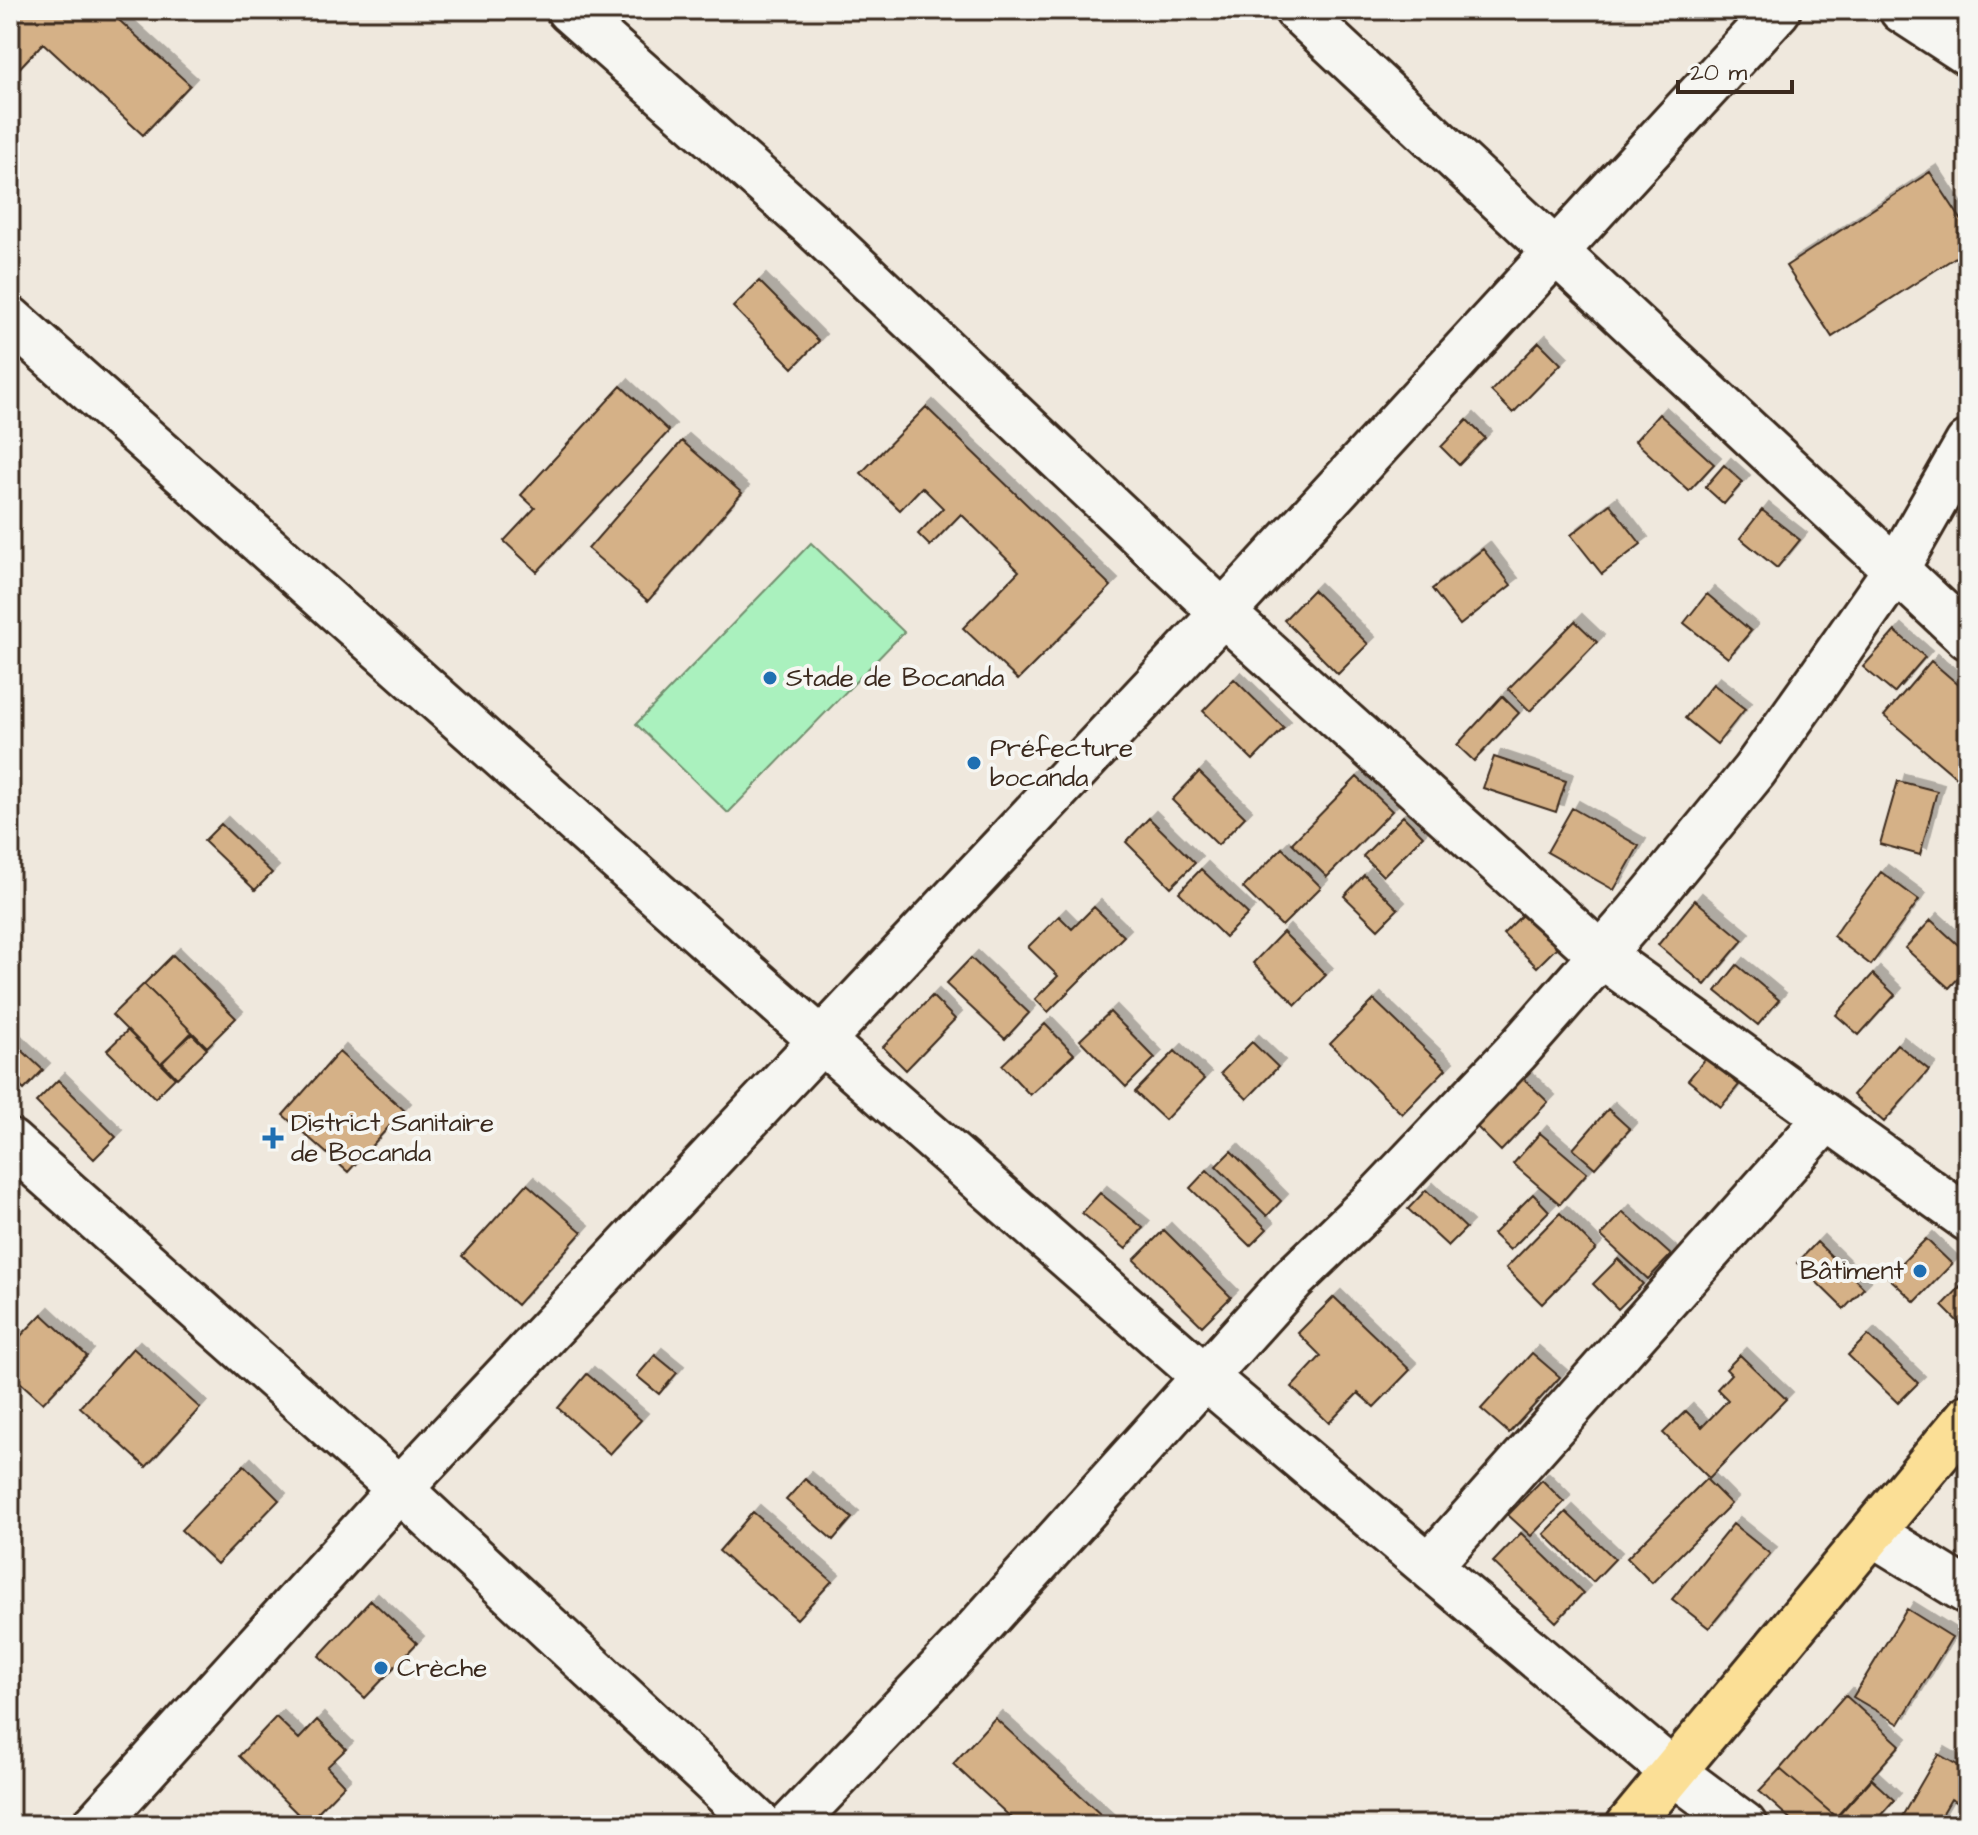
<svg xmlns="http://www.w3.org/2000/svg" width="1978" height="1835" viewBox="0 0 1978 1835" font-family="'Architects Daughter',sans-serif">
  <style>
    .green { fill: #aaf1be; stroke: #728e6e; stroke-width: 2 }
    .building { fill: #d5b187; stroke: #3b2a1e; stroke-width: 2; filter: url(#shadow) }
    .lines { fill: none; stroke-linecap: round; stroke-linejoin: round }
    .street-casing { stroke: #3b2a1e; stroke-width: 50 }
    .secondary-casing { stroke: #3b2a1e; stroke-width: 50 }
    .primary-casing { stroke: #3b2a1e; stroke-width: 50 }
    .street { stroke: #f6f6f2; stroke-width: 44 }
    .secondary { stroke: #f6f6f2; stroke-width: 44 }
    .primary { stroke: #fbdf96; stroke-width: 44 }
    .poi-dot { fill: #1f6fb2; stroke: #f6f6f2; stroke-width: 3 }
    .labels { text-anchor: middle; dominant-baseline: central; stroke-width: 8; stroke-linejoin: round; paint-order: stroke }
    .poi-label { font-size: 26px; fill: #3b2a1e; stroke: #f6f6f2; text-anchor: start }
  </style>
  <defs>
    <filter id="shadow"><feDropShadow dx="7" dy="-7" stdDeviation="0" flood-color="#0004"/></filter>
  </defs>
  <rect width="100%" height="100%" fill="#efe8dd"/>
  <filter id="ink" filterUnits="userSpaceOnUse"><feTurbulence type="fractalNoise" baseFrequency=".0125" numOctaves="2"/><feDisplacementMap in="SourceGraphic" scale="16" xChannelSelector="R" yChannelSelector="G"/><feConvolveMatrix kernelMatrix="1 2 1 2 8 2 1 2 1" color-interpolation-filters="sRGB"/></filter>
  <g filter="url(#ink)">
    <path class="green" d="M811,543L904,632L728,813L636,724Z"/>
    <path class="building" d="M10,10H108L190,85L143,135L43,43L10,78Z
      M1930,172L1968,230V249L1832,337L1786,266Z
      M759,281L819,341L793,368L733,307Z
      M1539,342L1561,364L1513,413L1491,391Z
      M621,386L669,431L537,572L504,541L535,508L521,495Z
      M926,407L1111,586L1018,680L963,628L1019,571L961,514L930,546L918,534L943,508L922,487L900,510L861,473Z
      M1659,414L1714,464L1689,491L1635,441Z
      M1467,420L1485,438L1459,465L1441,447Z
      M682,441L742,493L648,601L588,549Z
      M1724,465L1743,482L1724,504L1705,487Z
      M1610,504L1641,544L1602,574L1571,535Z
      M1762,510L1800,540L1777,568L1740,538Z
      M1483,549L1511,585L1460,625L1432,589Z
      M1313,590L1368,644L1338,674L1284,620Z
      M1707,594L1751,631L1728,658L1684,623Z
      M1575,621L1597,642L1530,711L1508,689Z
      M1895,631L1925,657L1894,693L1863,667Z
      M1931,661L1968,693V765L1957,778L1884,716Z
      M1234,679L1284,728L1253,760L1203,711Z
      M1713,684L1745,709L1717,744L1685,718Z
      M1502,696L1519,713L1474,761L1457,745Z
      M1494,757L1566,781L1556,812L1483,788Z
      M1199,772L1245,817L1218,845L1172,800Z
      M1357,777L1392,811L1327,877L1292,843Z
      M1898,781L1937,791L1920,855L1880,844Z
      M1572,808L1639,846L1614,890L1547,852Z
      M1403,816L1423,836L1383,876L1363,856Z
      M1149,818L1195,863L1171,887L1126,842Z
      M221,824L272,873L255,890L204,841Z
      M1282,848L1321,887L1282,926L1243,888Z
      M1201,869L1248,914L1225,937L1179,892Z
      M1881,872L1919,900L1871,965L1833,936Z
      M1364,875L1398,909L1378,929L1344,896Z
      M1695,900L1743,940L1705,985L1658,945Z
      M1094,907L1124,936L1048,1012L1035,999L1058,976L1028,947L1059,916L1072,929Z
      M1526,911L1561,943L1537,967L1503,934Z
      M1931,920L1968,954V968L1949,988L1905,948Z
      M1283,932L1326,975L1296,1005L1253,963Z
      M173,955L236,1018L207,1047L144,984Z
      M971,958L1029,1013L1005,1039L946,984Z
      M1737,965L1779,1000L1758,1025L1716,991Z
      M1873,974L1895,995L1859,1035L1836,1015Z
      M144,984L192,1032L161,1064L112,1015Z
      M932,996L955,1019L906,1070L883,1047Z
      M1374,1000L1446,1069L1402,1114L1330,1044Z
      M1110,1012L1155,1058L1126,1087L1080,1040Z
      M1045,1024L1074,1054L1030,1095L1002,1065Z
      M128,1030L175,1078L155,1098L107,1050Z
      M192,1034L207,1049L177,1078L162,1062Z
      M10,1039L43,1070L24,1090L10,1077Z
      M1252,1042L1278,1067L1247,1099L1221,1073Z
      M1897,1044L1929,1070L1884,1122L1853,1095Z
      M1175,1051L1204,1079L1165,1120L1135,1092Z
      M339,1052L404,1110L348,1172L283,1115Z
      M1706,1058L1739,1085L1721,1107L1688,1080Z
      M1520,1075L1548,1102L1501,1151L1473,1123Z
      M58,1080L116,1137L94,1159L36,1102Z
      M1608,1109L1630,1129L1595,1168L1573,1149Z
      M1540,1133L1587,1173L1560,1204L1513,1164Z
      M1231,1151L1281,1201L1267,1216L1216,1166Z
      M1207,1170L1267,1229L1250,1246L1190,1188Z
      M527,1184L582,1232L517,1305L462,1256Z
      M1426,1190L1466,1228L1448,1246L1408,1209Z
      M1100,1193L1143,1228L1126,1249L1082,1213Z
      M1533,1194L1549,1211L1510,1250L1493,1234Z
      M1623,1212L1671,1255L1648,1279L1601,1236Z
      M1560,1213L1596,1249L1542,1304L1506,1268Z
      M1164,1230L1231,1297L1202,1326L1134,1260Z
      M1926,1239L1952,1264L1915,1302L1888,1277Z
      M1926,1239L1952,1264L1915,1302L1888,1277Z
      M1817,1242L1864,1288L1844,1309L1797,1263Z
      M1618,1259L1643,1284L1618,1309L1593,1284Z
      M1968,1279V1328L1966,1330L1942,1306Z
      M1334,1297L1410,1370L1374,1407L1358,1393L1329,1423L1292,1387L1321,1356L1298,1333Z
      M42,1314L87,1356L43,1403L10,1373V1347Z
      M1868,1335L1918,1383L1898,1403L1848,1355Z
      M133,1348L200,1408L146,1467L80,1407Z
      M1532,1353L1560,1377L1509,1433L1481,1409Z
      M655,1355L677,1373L659,1394L637,1376Z
      M1740,1355L1786,1399L1709,1478L1663,1433L1686,1411L1702,1427L1728,1400L1717,1389L1731,1374L1726,1369Z
      M587,1374L641,1420L610,1454L558,1408Z
      M244,1465L279,1500L217,1564L181,1530Z
      M805,1479L852,1518L833,1540L786,1500Z
      M1706,1479L1731,1504L1652,1583L1627,1558Z
      M1542,1480L1564,1502L1531,1536L1508,1515Z
      M753,1512L832,1581L797,1619L719,1551Z
      M1566,1512L1615,1559L1593,1582L1544,1534Z
      M1733,1524L1770,1554L1709,1628L1672,1599Z
      M1521,1533L1583,1593L1556,1622L1493,1562Z
      M371,1600L417,1643L365,1698L319,1656Z
      M1907,1609L1952,1637L1899,1724L1853,1697Z
      M1845,1695L1900,1745L1836,1817L1780,1769Z
      M276,1717L299,1739L317,1720L346,1749L327,1767L344,1785L307,1823L239,1756Z
      M995,1718L1112,1825H1019L953,1764Z
      M1938,1754L1968,1771V1808L1951,1799L1936,1825H1897Z
      M1780,1769L1836,1817L1828,1825H1797L1759,1791Z
      M1871,1779L1894,1800L1872,1825H1848L1838,1816Z"/>
    <g class="lines">
      <defs>
        <path id="street" d="M569,10L814,227L1223,613L1601,955L1968,1219
          M1902,10L1968,53
          M10,319L822,1041L1205,1377L1673,1772L1744,1825
          M1872,1533L1968,1592
          M1429,1566L1826,1119
          M95,1825L400,1489L1223,613L1778,10
          M791,1825L966,1642L1292,1280L1381,1194L1517,1051L1637,914L1754,771L1818,681L1896,569L1968,443"/>
        <path id="secondary" d="M1297,10L1968,637
          M10,1142L400,1489L760,1825"/>
        <path id="primary" d="M1629,1825L1968,1417"/>
      </defs>
      <use href="#street" class="street-casing"/>
      <use href="#secondary" class="secondary-casing"/>
      <use href="#primary" class="primary-casing"/>
      <use href="#street" class="street"/>
      <use href="#secondary" class="secondary"/>
      <use href="#primary" class="primary"/>
    </g>
  </g>
  <g class="poi-dot">
    <circle cx="770" cy="678" r="8"/>
    <circle cx="974" cy="763" r="8"/>
    <path d="M269 1126h8v8h8v8h-8v8h-8v-8h-8v-8h8z"/>
    <circle cx="1920" cy="1271" r="8"/>
    <circle cx="381" cy="1668" r="8"/>
  </g>
  <g class="labels">
    <g class="poi-label">
      <text x="786" y="678">Stade de Bocanda</text>
      <text x="990" y="748">Préfecture<tspan x="990" dy="30">bocanda</tspan></text>
      <text x="291" y="1123">District Sanitaire<tspan x="291" dy="30">de Bocanda</tspan></text>
      <text x="1904" y="1271" text-anchor="end">Bâtiment</text>
      <text x="397" y="1668">Crèche</text>
    </g>
  </g>
  <rect width="1978" height="1835" fill="none" stroke="#f6f6f2" stroke-width="40"/>
  <rect x="20" y="20" width="1938" height="1795" fill="none" stroke="#3b2a1e" stroke-width="3" filter="url(#ink)"/>
  <path d="M1678 80v12h114v-12" fill="none" stroke="#3b2a1e" stroke-width="4"/>
  <text x="1690" y="80" font-size="24" fill="#3b2a1e" stroke="#f6f6f2" stroke-width="6" paint-order="stroke">20 m</text>
</svg>
